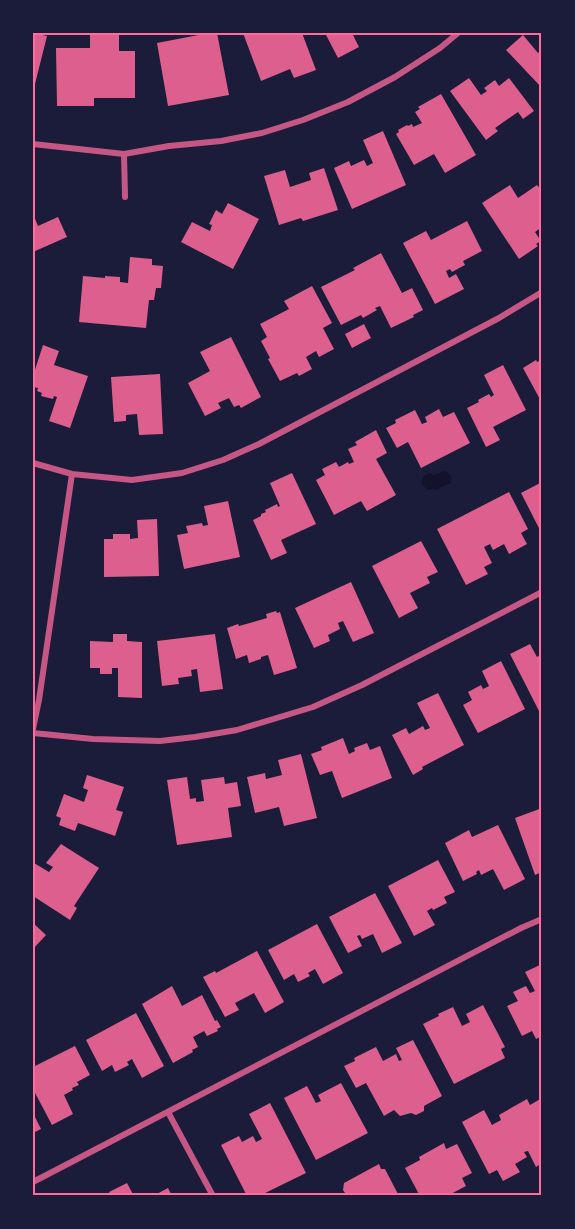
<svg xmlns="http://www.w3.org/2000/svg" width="575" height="1229" viewBox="0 0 575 1229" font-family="Mulish,sans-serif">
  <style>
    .water { fill: #12122b }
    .building { fill: #dd5f8e }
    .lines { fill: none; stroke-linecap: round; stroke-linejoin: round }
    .minor { stroke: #c65784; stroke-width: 6 }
    .neatline { fill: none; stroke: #ff6b9d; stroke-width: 2 }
  </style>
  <rect width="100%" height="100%" fill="#1b1b3a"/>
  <path class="water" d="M445,471C450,474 452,477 451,483L435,490L434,488L429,490L422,485C421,478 423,475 430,473L433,475Z"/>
  <path class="building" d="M33,33L47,36L34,88H33Z
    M209,33H217L229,95L168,106L157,43Z
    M243,33H302L316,70L294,78L290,69L261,81Z
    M325,33H352L359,47L338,58Z
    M90,35H119V51H135V98H94V106H57L56,48H90Z
    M523,35L538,53L542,49V88L506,50Z
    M469,78L481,95L487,91L484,88L495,80L499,86L509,78L534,111L523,119L518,112L495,128L498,131L486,140L450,91Z
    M441,94L476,155L445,173L434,154L414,165L396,134L399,132L398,130L407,125L408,126L412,124L413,127L422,123L415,112L420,109L418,107Z
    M383,131L406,185L352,209L334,168L349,161L351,166L364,160L367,166L373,163L363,140Z
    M324,168L338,210L303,221L301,218L279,225L264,176L285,170L290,187L311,180L309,173Z
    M510,185L518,198L537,185L542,191V227L535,232L541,241L536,244L538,246L519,259L482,203Z
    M228,203L259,219L233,269L181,242L192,222L210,231L212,225L209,224L216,210L222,214Z
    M33,214L38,226L58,217L67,237L33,252Z
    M467,221L482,251L463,261L465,265L452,272L450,269L446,271L449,278L456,274L464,289L435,304L403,243L426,231L431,240Z
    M381,253L402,293L412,288L423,310L413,315L414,317L391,328L380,306L375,308L377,310L363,318L361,315L341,325L321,287L355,270L353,268Z
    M130,257L152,259V265L163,266L161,288H156L154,300H149L146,328L79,322L83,276L105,278V276L120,277V282L128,283Z
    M312,286L332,323L323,328L334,349L319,357L316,351L306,357L312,369L299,376L297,373L280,381L268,359L270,358L261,341L267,337L260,324L289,309L284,301Z
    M364,324L371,338L352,348L345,334Z
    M231,337L261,397L241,408L239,405L234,407L229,398L218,403L221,408L205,416L188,383L210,371L200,352Z
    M43,345L59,351L54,365L88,376L70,428L49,421L57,397L54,396L53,399L41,396L42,393L37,391L38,388L33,387V376Z
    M536,360L537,362L542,360V403L523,368Z
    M503,365L526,410L493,427L500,440L486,447L467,408L479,402L478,400L489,394L491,397L494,395L484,375Z
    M160,374L163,434L139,435L137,414L126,415V421L114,422L111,377Z
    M439,409L443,417L454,412L470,443L421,468L408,442L397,448L386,428L396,423L395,420L415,410L422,424L427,422L425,417Z
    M376,430L387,453L376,459L396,495L367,511L361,501L334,515L316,480L325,475L322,469L336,462L339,467L348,462L349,464L354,462L348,449L357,445L355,442Z
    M292,473L316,524L281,540L287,553L271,560L253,520L261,516V514L266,512L265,510L277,504L278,507L280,506L270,483Z
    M542,482V534L521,493Z
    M509,492L528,529L521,533L527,544L509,554L504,544L493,550L490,544L484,547L492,563L484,567L488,574L466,585L437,529Z
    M228,501L240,557L184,569L177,535L188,533L186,526L202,523L203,526L208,525L204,506Z
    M157,519L159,576L104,577V539H113V534H130V539L138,538L137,520Z
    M421,541L438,572L427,577L430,583L410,593L418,608L399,618L372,566Z
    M351,582L374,633L353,642L343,621L338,623L340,629L328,635L330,641L314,648L295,608Z
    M276,611L277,613L280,612L297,668L274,675L268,655L261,657V659L249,663L247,655L236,659L227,628L238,624L239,626L267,618L266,614Z
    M113,634H127V641L142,642V698L118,697V668H112V674H100V668H90V641L113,642Z
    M215,634L223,689L200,692L197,669L191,670L192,676L178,678L179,684L162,686L157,641Z
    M530,644L537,657L542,654V712L540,713L510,654Z
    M501,661L525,709L478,733L463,705L472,700L468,692L481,685L483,689L489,686L482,671Z
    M438,693L464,745L422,767L423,769L413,775L392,735L406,728L409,734L423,726L425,730L430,728L417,703Z
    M343,738L349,754L355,751L354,748L367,743L370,750L380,746L392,778L342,798L332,771L320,775L311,754L322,750L321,747Z
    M301,754L317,818L284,826L279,807L255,813L247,777L265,773L266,779L282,775L278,760Z
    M87,775L124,787L116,810L123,812L115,836L78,823L75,831L59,825L61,818L56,816L64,794L84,802L88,790L83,788Z
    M187,777L190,799L196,798V802L204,801L201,780L224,777L225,784L237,782L241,806L228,808L232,837L177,845L167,780Z
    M542,808V872L535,875L515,818Z
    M498,825L525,879L504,890L493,869L481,875L479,870L476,872L477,874L463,881L445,843L469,830L472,837Z
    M61,844L99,868L74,906L77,908L70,920L33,896V865L34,863L49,872L53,867L46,863Z
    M438,860L455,892L444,897L447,903L433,910L432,908L427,911L435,925L414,936L388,886Z
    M375,893L402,943L382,953L373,934L362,939L360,935L357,936L362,946L348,953L329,917Z
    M33,923L46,935L33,949Z
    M317,924L343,973L323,984L315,969L308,973L310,976L298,982L294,974L284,980L268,950Z
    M257,951L284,1002L265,1013L254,993L235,1003L239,1010L225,1017L203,977L215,971L216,973Z
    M542,964V1036L536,1039L532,1031L522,1036L507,1006L518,1001L513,992L526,986L530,993L535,991L525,972Z
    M172,986L182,1006L202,995L215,1021L217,1020L221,1027L217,1029L218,1031L207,1036L204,1031L193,1037L198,1047L192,1050L193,1052L173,1063L142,1004Z
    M483,1005L505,1047L501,1049L505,1058L454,1084L423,1024L439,1016L438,1014L453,1007L462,1026L470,1022L466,1014Z
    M136,1013L164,1066L142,1078L132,1059L127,1062L129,1065L115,1072L112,1065L102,1071L86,1040Z
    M413,1040L442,1096L424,1106V1111L416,1115L411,1113L400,1116L394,1110L384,1116L366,1083L356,1088L344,1066L355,1061L354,1058L376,1047L383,1061L396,1054L399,1061L402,1060L396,1048Z
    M75,1046L90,1075L77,1082L79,1085L72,1088L73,1090L64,1095L73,1114L52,1125L33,1089V1067Z
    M341,1083L368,1133L316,1160L284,1098L307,1086L316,1103L321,1101L318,1095Z
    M542,1098V1163L536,1167L528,1151L524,1152L527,1157L515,1164L520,1172L503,1181L497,1170L489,1174L462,1122L484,1110L492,1125L501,1120L499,1115L527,1099L530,1105Z
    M270,1103L306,1173L259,1196H247L221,1145L239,1136L242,1142L253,1136L256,1142L262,1139L249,1114Z
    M33,1113L41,1129L33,1133Z
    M444,1143L446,1149L457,1144L472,1173L462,1178L466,1186L447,1196H420L405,1168L420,1160L419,1157Z
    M379,1164L381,1169H385L399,1196H347L343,1190L344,1183Z
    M127,1183L134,1196H111L109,1192Z
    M168,1188L172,1196H153Z"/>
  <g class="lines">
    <path class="minor" d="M33,144L124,154L169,146L221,141L262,133L303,120L348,102L395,77L440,48L458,33
      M124,154L125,197
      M33,463L72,474L132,480L182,473L223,460L259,444L499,318L542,292
      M33,729L39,700L72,474
      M33,733L93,739L160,741L195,737L237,730L313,707L362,685L542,592
      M168,1112L213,1196
      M33,1182L521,928L542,919"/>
  </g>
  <rect width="575" height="1229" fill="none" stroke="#1b1b3a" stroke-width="69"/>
  <rect x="34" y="34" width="506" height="1160" class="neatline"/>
</svg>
